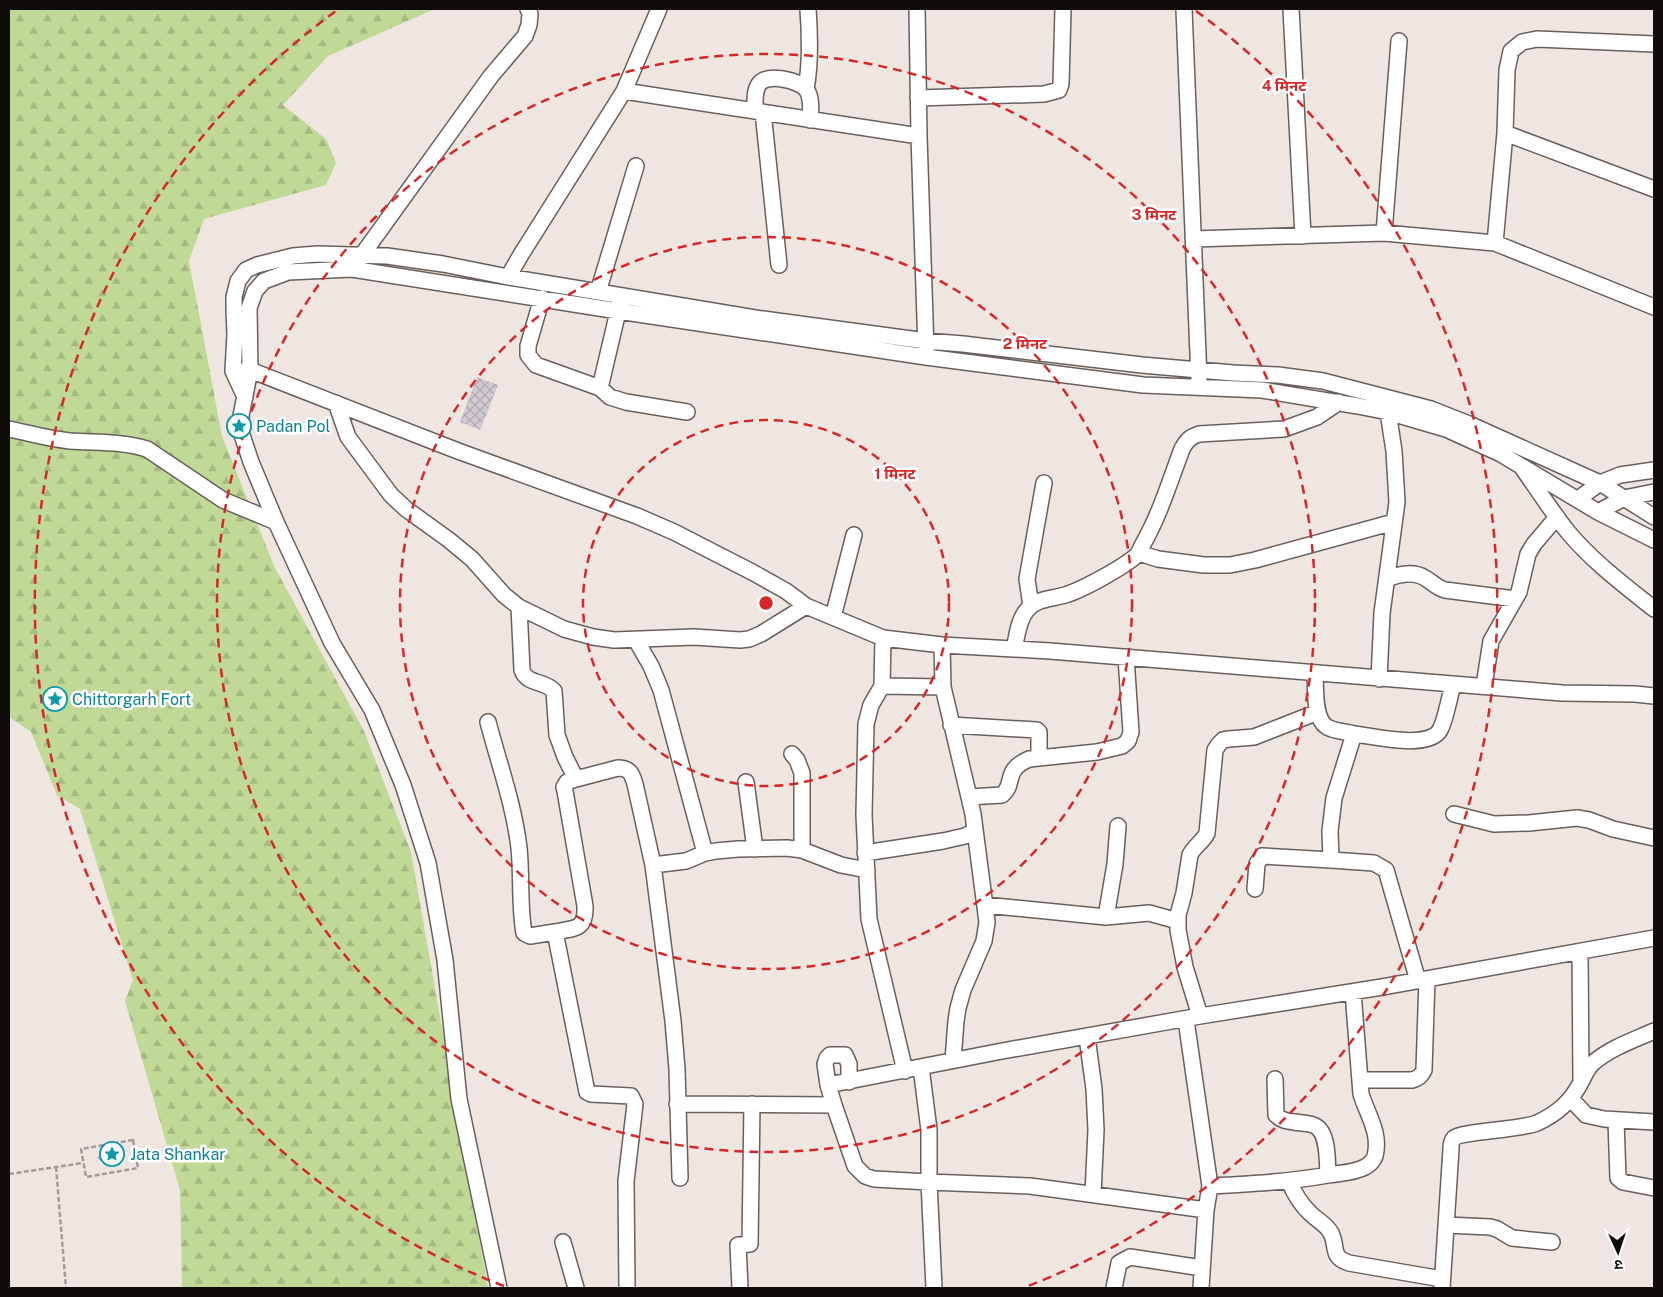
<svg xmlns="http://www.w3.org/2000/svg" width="1663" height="1297" viewBox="0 0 1663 1297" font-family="'Public Sans','Noto Sans Devanagari',sans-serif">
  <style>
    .forest { fill: url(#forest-firs) }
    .building { fill: url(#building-cross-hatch) }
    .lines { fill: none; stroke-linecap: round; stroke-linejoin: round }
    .minor-casing { stroke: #68605c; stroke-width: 18 }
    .path { stroke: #a29b97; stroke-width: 2.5; stroke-dasharray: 5 2.5; stroke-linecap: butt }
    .minor { stroke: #fff; stroke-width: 15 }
    .ring { fill: none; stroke: #d62828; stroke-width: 2.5; stroke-dasharray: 9 6 }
    .labels { text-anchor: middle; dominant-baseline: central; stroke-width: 5; stroke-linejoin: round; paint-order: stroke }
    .culture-label { font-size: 16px; fill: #0d838f; stroke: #fff; text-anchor: start }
    .centre { fill: #d62828; stroke: #fff; stroke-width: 2.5 }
    .ring-label { font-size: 15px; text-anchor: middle; font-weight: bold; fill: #d62828; stroke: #fff; stroke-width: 5; stroke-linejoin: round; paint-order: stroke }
  </style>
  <defs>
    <pattern id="forest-firs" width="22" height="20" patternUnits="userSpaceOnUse" patternTransform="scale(1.25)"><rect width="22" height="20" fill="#c0d997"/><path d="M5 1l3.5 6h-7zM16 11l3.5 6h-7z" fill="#a4b981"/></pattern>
    <pattern id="building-cross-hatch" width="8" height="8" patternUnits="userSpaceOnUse" patternTransform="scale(1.25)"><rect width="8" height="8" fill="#d0cad1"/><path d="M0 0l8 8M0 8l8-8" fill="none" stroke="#b1acb2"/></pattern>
  </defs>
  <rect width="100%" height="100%" fill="#efe6e1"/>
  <path class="forest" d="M9,9H435L328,56L283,105L326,139L336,163L326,185L204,219L189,261L222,436L275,568L364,731L411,852L488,1288H182L180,1190L125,1001L133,980L80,809L57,795L31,732L9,717Z"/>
  <path class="building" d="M477,377L498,385L480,430L460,422Z
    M107,1149L113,1152L115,1156L112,1163L109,1165L105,1164L97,1158L103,1151Z"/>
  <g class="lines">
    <defs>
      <path id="minor" d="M917,9L919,136L926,350
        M1184,9L1199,379
        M1291,9L1303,236
        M806,89C811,62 810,36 808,9
        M624,91L659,9
        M918,98L1044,94L1059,90L1061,84L1063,9
        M755,111C755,103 754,91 759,84C767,73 798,80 806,89C812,97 811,110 810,120
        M763,112L779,265
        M1505,133L1654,189
        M1384,233L1399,41
        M1193,239L1384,233L1495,243L1654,307
        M1495,243L1505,133L1507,70L1511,51L1522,42L1537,39L1654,44
        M357,262L491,76L525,36L529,25L530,14L528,9
        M508,277L522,253L624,91L919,136
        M598,292L636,166
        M542,298L528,346V355L536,365L600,388L610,397L626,402L687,412
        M242,371L250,370L458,451L637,516L674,532L752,572L786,591L806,606L883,638L942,645L1050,651L1562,693L1635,694L1654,696
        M600,388L620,303
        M245,397L233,371L235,334L234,310V297L238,281L246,270L257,265L293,256L317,254L387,256L443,264L508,277L755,318L926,341L963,344L1142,365L1233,373L1278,375L1323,381L1431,409L1469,424L1600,483L1654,517
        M336,403L348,437L391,495L406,509L449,540L472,559L504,595L519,607L564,629L593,637L614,640L694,637L740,640L749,639L761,634L806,606
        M9,429C29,433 49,439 70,441C96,443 121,441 147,449L223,500L276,522
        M1523,469C1538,490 1552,512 1568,532C1592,561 1624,585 1654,609
        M1578,499L1600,483L1620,475L1654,470
        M1598,512L1624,498L1654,492
        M1139,553L1158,559L1204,565H1230L1255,560L1394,522
        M1387,579C1398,574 1414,571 1425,578C1432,582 1437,588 1445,590L1515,599
        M1031,606L1027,579L1044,483
        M519,607L522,670C527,685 544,680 554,691L557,735L565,757L576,779L618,768C630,768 632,774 635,784L653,865L673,1021L677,1069L680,1178
        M833,617L854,535
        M883,638L882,686L871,705L866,724L864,815L869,919L905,1071
        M636,640L651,666L661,690L705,853
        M942,645L943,687L973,814L987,922L984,941L963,990L958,1008L956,1021L953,1060
        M1014,649C1017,637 1018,620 1027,610C1037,598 1052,599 1065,595C1082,590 1126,566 1138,554C1140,551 1141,547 1143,544C1160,514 1170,481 1182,449C1187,440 1190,437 1199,434L1284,429L1317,417L1339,402
        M1315,673C1316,687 1313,718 1327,727C1334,731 1347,732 1354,734
        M1379,679L1382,613L1397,502L1394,451L1388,412
        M882,686L943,687
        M1484,686L1491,641L1519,592L1528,554L1534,544L1557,517
        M488,722C499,764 514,805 519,848C522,876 519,905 524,933L530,936L555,932
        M951,725L1037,730L1039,732V757
        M792,754L797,760L802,773V850
        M576,779L567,782L564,787L565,791L585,906C586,930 575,928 555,932L587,1092L591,1094L631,1096L635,1104L626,1181L627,1288
        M746,782L755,849
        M969,797L1002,795C1016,784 1002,771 1029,759L1097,752L1122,746L1128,741L1131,732L1126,657
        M1454,814L1494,824L1529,823L1577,818L1589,820L1613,829L1654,838
        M865,853L943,841L965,836L975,831
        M653,865L686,861L705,853L716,851L738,849L787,848L802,850L841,865L867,870
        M1255,889L1257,864L1262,856L1331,860
        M985,905L1106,917L1149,913L1178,921
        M1106,917L1115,864L1118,826
        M1580,952L1581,1081
        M1418,981L1386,870L1374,863L1331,860L1330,831L1334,798L1354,734C1374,736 1428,750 1440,730C1446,719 1449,698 1453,685
        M1200,1016L1185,967L1178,930V915L1184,893L1190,855C1194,846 1203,842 1207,833L1215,750L1219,744L1223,740L1229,739L1254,737L1318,712
        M1186,1020L1210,1186L1206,1210L1201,1288
        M1087,1037L1094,1089L1096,1130L1093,1194
        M921,1067L929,1130V1182L934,1288
        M1275,1079L1276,1115C1281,1120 1286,1121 1294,1122C1300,1123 1307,1123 1313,1125C1329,1130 1327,1161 1328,1175
        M1360,1080H1412C1419,1078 1421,1076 1424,1070L1427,979
        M849,1082V1064L845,1055H830L827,1058L825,1064L828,1085L834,1105L855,1166L865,1176L874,1179L929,1182L1030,1186L1206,1210
        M828,1085L1002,1051L1200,1016L1382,987L1654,938
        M1571,1099L1586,1115L1604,1119L1654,1122
        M677,1104L834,1105
        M1616,1120L1618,1178L1623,1182L1654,1188
        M1289,1181C1294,1193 1301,1205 1311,1214C1317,1220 1326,1224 1331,1233C1338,1247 1330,1257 1349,1263L1442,1279
        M1210,1186C1250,1184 1289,1182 1328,1175C1340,1173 1354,1173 1365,1167C1369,1165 1374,1160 1375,1156C1381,1133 1367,1114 1361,1094L1353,992
        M1446,1225L1490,1227L1497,1229L1512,1238L1552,1242
        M563,1242L576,1288
        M499,1288L459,1099L445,960L428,863L403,785L372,710L332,643L276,522L251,462L239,426L250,370L249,308L255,291L264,281L288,272L352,269L618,311L926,357L1143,385L1262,390L1358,406L1388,412L1446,429L1501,454L1598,512L1654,540
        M740,1288L738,1245L750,1244L752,1104
        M1114,1288L1119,1263L1130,1257L1202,1268
        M1442,1288L1451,1149C1451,1145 1451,1141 1454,1138C1462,1131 1520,1130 1537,1123C1557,1114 1571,1102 1581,1082C1585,1075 1587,1068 1593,1063C1610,1048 1634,1040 1654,1031"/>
    </defs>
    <use href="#minor" class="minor-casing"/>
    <path class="path" d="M133,1140L138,1168L86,1177L81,1149Z
      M56,1167L66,1288
      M9,1174L83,1163"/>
    <use href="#minor" class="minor"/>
  </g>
  <g class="ring">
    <circle cx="766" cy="603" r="183"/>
    <circle cx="766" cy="603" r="366"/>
    <circle cx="766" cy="603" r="549"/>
    <path d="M504 1286A732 732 0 0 1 336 11M1196 11A732 732 0 0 1 1028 1286"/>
  </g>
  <defs>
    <symbol id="sight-ring" viewBox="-11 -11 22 22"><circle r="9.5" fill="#fff" stroke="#0f9aa8" stroke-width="1.5"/><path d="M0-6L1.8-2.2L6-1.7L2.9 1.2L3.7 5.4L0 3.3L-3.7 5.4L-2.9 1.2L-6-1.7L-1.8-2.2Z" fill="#0f9aa8"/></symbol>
  </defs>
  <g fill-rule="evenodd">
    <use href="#sight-ring" x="225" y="412" width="28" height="28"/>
    <use href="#sight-ring" x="41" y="685" width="28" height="28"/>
    <use href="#sight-ring" x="98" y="1140" width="28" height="28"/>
  </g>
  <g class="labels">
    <g class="culture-label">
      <text x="256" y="426">Padan Pol</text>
      <text x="72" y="699">Chittorgarh Fort</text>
      <text x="130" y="1154">Jata Shankar</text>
    </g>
  </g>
  <circle cx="766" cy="603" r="8" class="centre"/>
  <g class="ring-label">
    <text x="1284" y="91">4 मिनट</text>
    <text x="1154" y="220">3 मिनट</text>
    <text x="1025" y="349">2 मिनट</text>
    <text x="895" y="479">1 मिनट</text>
  </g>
  <rect width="1663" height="1297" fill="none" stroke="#0f0c0a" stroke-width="20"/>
  <g transform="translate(1618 1252) rotate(177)" stroke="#ffffff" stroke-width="4" paint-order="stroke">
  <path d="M0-4L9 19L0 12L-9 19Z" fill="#0f0c0a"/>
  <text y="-8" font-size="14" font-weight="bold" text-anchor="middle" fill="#0f0c0a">उ</text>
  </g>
</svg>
